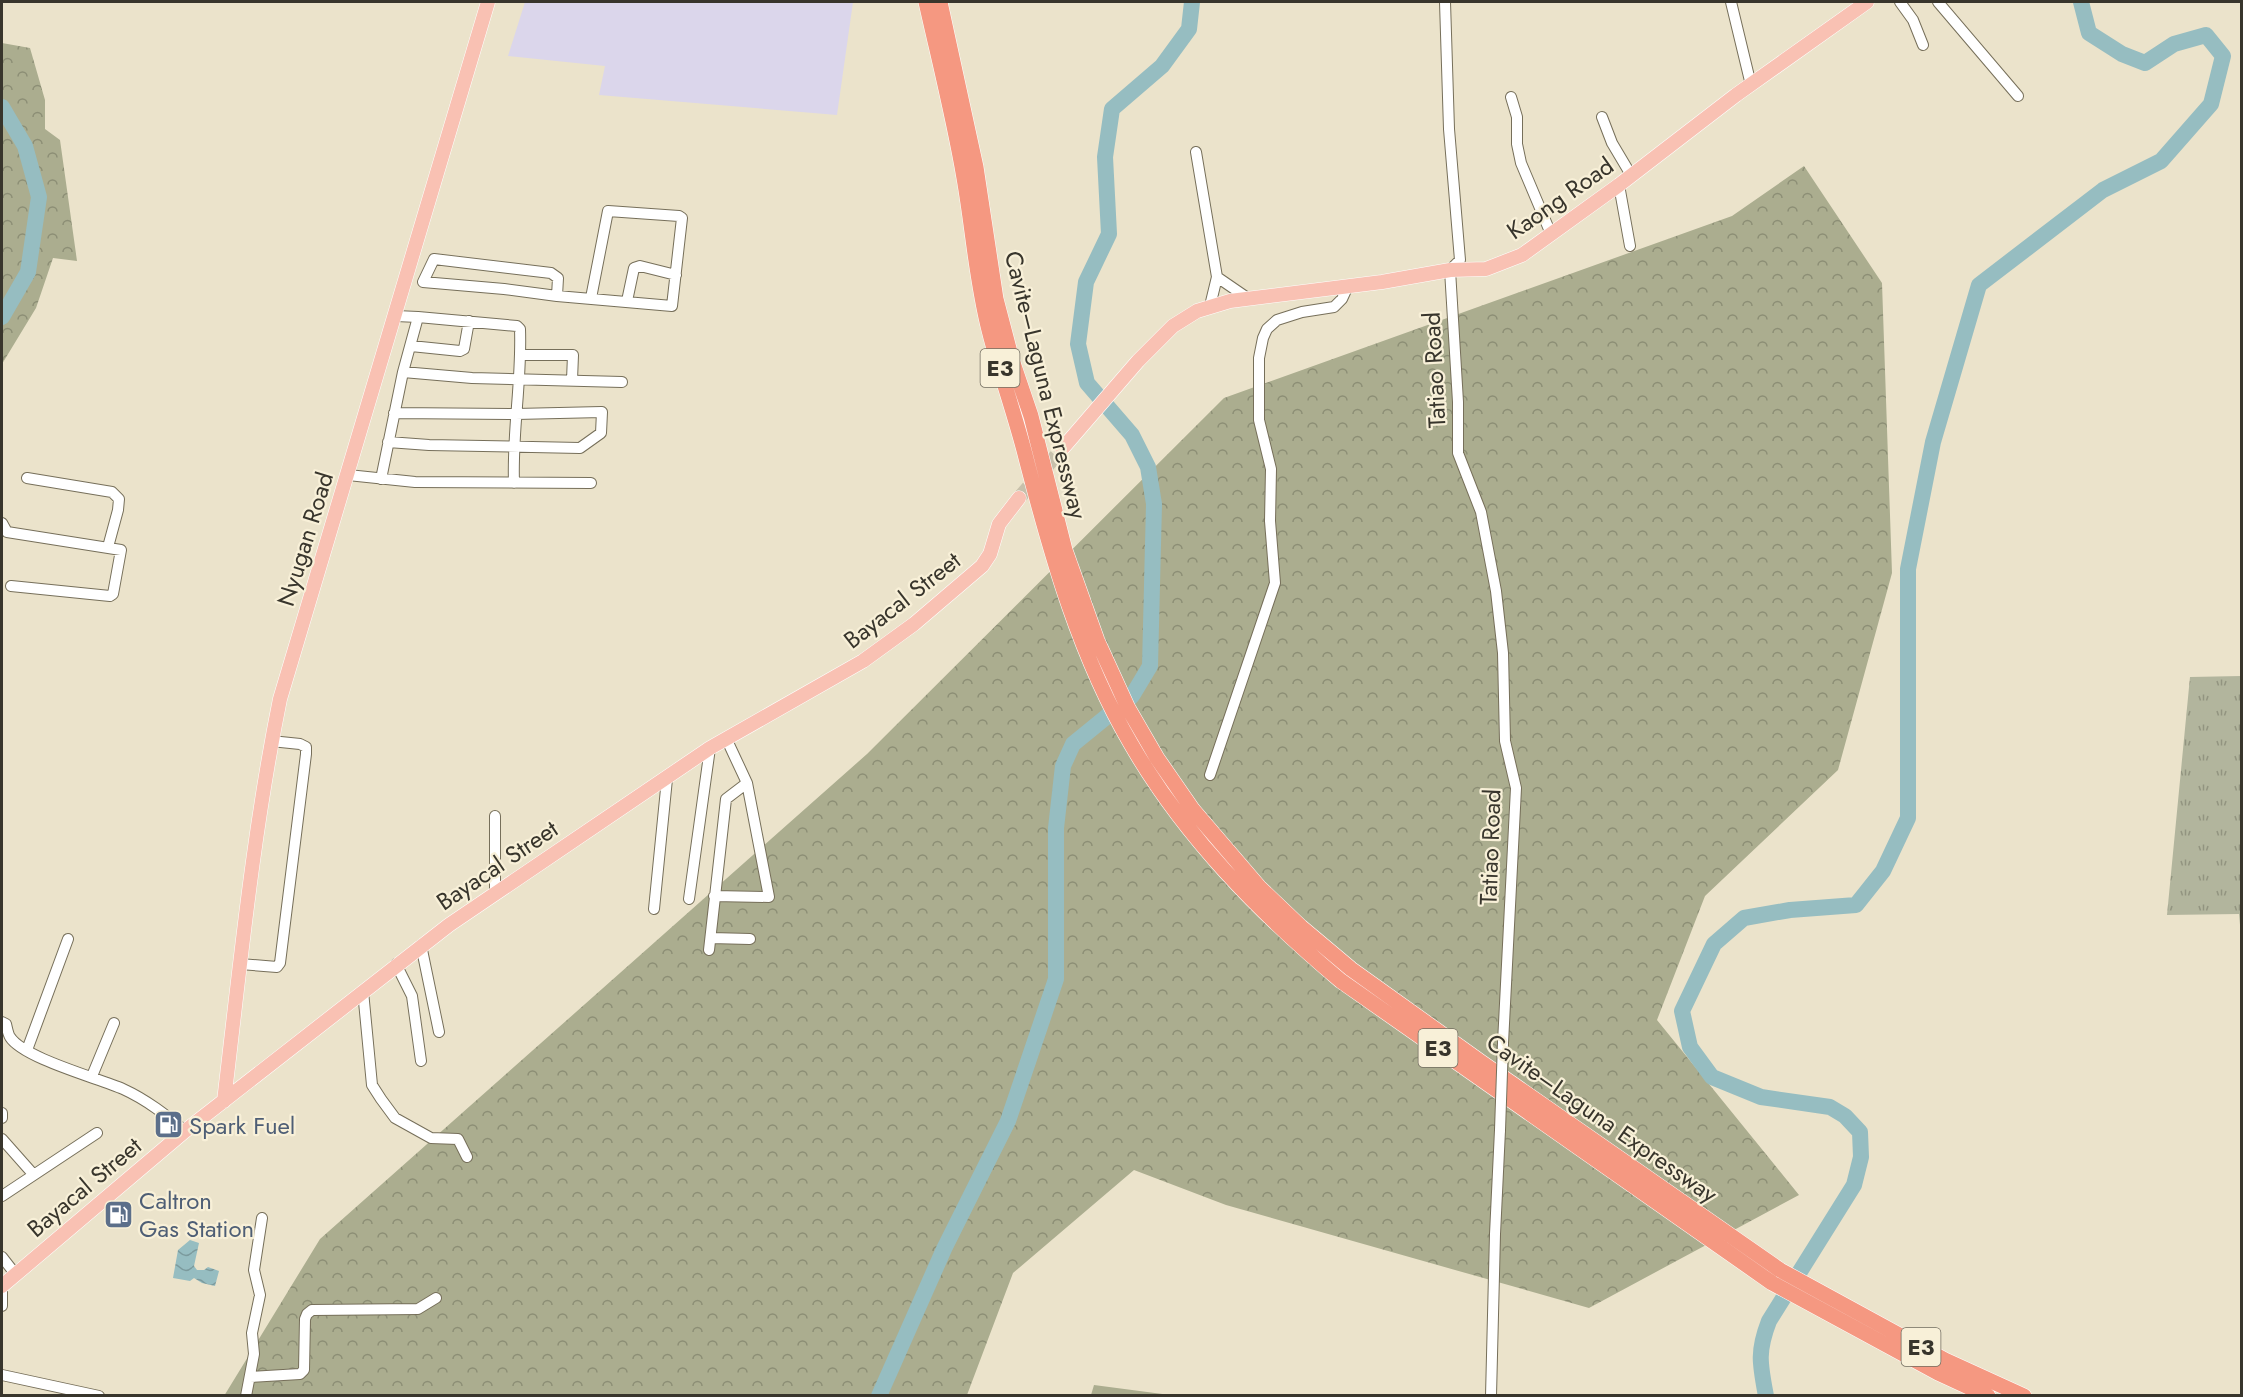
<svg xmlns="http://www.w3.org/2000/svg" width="2243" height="1397" viewBox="0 0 2243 1397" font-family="Jost,sans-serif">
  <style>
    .industrial { fill: #dbd6eb }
    .grass { fill: url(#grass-tufts) }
    .forest { fill: url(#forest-crowns) }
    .water { fill: url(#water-waves) }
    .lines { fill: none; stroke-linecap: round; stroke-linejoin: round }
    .river { stroke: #96bdc1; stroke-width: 16 }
    .major-tunnel { stroke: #c7c0ab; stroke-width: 14; stroke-dasharray: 14 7; stroke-linecap: butt }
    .minor-casing { stroke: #766f5a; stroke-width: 12 }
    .major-casing { stroke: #fff; stroke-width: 15 }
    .highway-casing { stroke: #fff; stroke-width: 16 }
    .minor { stroke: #fff; stroke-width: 10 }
    .major { stroke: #f9c1b3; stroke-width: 14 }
    .highway { stroke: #f59881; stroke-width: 15 }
    .minor-bridge-casing { stroke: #766f5a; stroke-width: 12; stroke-linecap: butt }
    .minor-bridge { stroke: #fff; stroke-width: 10 }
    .labels { text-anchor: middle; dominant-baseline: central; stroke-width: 4.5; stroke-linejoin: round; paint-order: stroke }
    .shield { fill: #f8f0d8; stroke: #726d60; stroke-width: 1.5 }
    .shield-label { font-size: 22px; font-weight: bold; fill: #38352c }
    .street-label { font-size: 24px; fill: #38352c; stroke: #f8f0d8 }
    .service-label { font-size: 24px; fill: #4e5e75; stroke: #f8f0d8; text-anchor: start }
  </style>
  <defs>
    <pattern id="grass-tufts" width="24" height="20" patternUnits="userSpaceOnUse" patternTransform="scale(1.5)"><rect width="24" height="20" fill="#b2b59d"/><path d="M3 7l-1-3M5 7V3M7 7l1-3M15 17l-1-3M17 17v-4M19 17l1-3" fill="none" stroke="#929480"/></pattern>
    <pattern id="forest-crowns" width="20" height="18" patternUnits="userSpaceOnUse" patternTransform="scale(1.5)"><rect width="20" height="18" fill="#abad8f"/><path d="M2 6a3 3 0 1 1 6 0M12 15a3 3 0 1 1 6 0" fill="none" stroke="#8c8e75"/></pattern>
    <pattern id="water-waves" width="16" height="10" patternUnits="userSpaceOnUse" patternTransform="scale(1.5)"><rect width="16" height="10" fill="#96bdc1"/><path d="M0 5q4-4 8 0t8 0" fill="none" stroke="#7b9a9d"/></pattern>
  </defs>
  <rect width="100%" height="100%" fill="#ebe3cb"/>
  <path class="industrial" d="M525,2H853L837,115L599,95L605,66L508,56Z"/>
  <path class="grass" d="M2241,676H2242L2241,936L2239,914L2167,915L2190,677Z"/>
  <path class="forest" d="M2,43L30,48L45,100V129L60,140L77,261L53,258L36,308L2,364Z
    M1804,166L1882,283L1892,573L1838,770L1705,896L1657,1020L1799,1195L1589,1308L1226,1205L1134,1170L1013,1273L967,1395L224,1396L320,1239L867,754L1224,398L1732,216Z
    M1094,1385L1170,1395H1091Z"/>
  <path class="water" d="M190,1240L199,1243L194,1266L197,1270H204L208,1267L219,1271L215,1286L202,1283L194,1278L190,1281L173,1278L178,1250Z"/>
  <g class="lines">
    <path class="river" d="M2,107L25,146L39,197L28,272L2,317
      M879,1396L944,1249L1008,1121L1056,979V828L1063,766L1073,744L1132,696L1150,666L1154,504L1148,467L1132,435L1087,383L1078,344L1086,282L1109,234L1105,157L1112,109L1162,66L1189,29L1192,2
      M1766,1396C1760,1364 1757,1352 1769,1321L1854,1185L1861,1157L1860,1132L1845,1116L1830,1107L1761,1097L1712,1077L1690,1047L1682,1011L1714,944L1744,918L1790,910L1856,905L1883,871L1908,818V569L1933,442L1979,285L2103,190L2161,161L2211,104L2223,56L2206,35L2174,44L2145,63L2122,54L2089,33L2081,2"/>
    <path class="major-tunnel" d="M1019,498L1062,449"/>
    <defs>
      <path id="minor" d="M1445,2L1449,129L1460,260L1450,270L1458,402V453L1481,512L1496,591L1503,653L1505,741L1516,788L1503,1043
        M1731,2L1751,85
        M1900,2L1913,20L1923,45
        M1938,2L2018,96
        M1511,97L1517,117V144L1521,163L1551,234
        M1602,117L1612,143L1631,175
        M1196,152L1217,277L1210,306
        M1619,185L1630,246
        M434,259L551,273L558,278L557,296L504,289L423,282Z
        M1217,277L1249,299
        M557,296L672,306L682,218L679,216L608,211L591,298
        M627,301L634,268L640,266L676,275
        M396,316L418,317
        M411,346L460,351L464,349L469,321
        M521,355H573L572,380
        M403,372L418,317L517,326L520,329C522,381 512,431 514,483
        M388,442L429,445L580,448L601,433L602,412L516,414L394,413
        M348,475L415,482L591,483
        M27,478L112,492L119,499L118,510L108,547
        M381,479L403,372L472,378L622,382
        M2,523L7,532L121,550L113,594L110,596L11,586
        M1210,775L1275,583L1270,521L1271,469L1259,420V358L1263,338L1267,329L1277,320L1302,312L1334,307L1342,299L1348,286
        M495,816V893
        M714,896L769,897L747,783
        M689,899L710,748
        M654,909L667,779
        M711,938L750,939
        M421,945L439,1032
        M709,950L726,799L747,783L726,738
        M240,964L277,967L280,963L306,754V747L300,744L271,741
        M396,964L412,996L421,1061
        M363,991L372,1085L381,1099L395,1118L431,1138L458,1139L467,1157
        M2,1022L6,1024C7,1028 8,1034 10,1037C23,1058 98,1078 123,1089C147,1100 166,1115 185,1131
        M27,1050L68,939
        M92,1076L114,1023
        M2,1113V1118
        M2,1139L33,1174
        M2,1196L97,1133
        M2,1257L16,1275
        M2,1306V1285
        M2,1375L99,1396
        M250,1377L300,1374L304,1370L305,1319L307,1314L312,1310L418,1309L436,1298
        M246,1396L254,1354L252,1333L260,1295L254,1270L262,1218
        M1491,1396L1495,1234L1500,1130"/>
      <path id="major" d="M1062,449L1138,361L1173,326L1197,311L1230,301L1382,282L1450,270L1486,269L1522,255L1619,185L1736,95L1867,2
        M224,1101C240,967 253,832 280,699L488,2
        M2,1286L185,1131L449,925L710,748L863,661L914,624L982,566L990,554L999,524L1019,498"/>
      <path id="highway" d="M926,2C939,60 954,119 964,178C973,229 976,280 989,330C1000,374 1016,417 1027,462C1052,558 1080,657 1131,744C1184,836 1260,913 1341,981L1772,1283L1938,1373L1988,1396
        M940,2L976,167L996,299L1012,360L1031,416L1065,550L1097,640L1128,708L1157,758L1193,810L1259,887L1301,927L1351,969L1481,1062L1780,1270L1945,1360L2024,1396"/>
    </defs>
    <use href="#minor" class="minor-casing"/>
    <use href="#major" class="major-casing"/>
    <use href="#highway" class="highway-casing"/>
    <use href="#minor" class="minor"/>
    <use href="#major" class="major"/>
    <use href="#highway" class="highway"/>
    <defs>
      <path id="minor-bridge" d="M1500,1130L1503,1043"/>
    </defs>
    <use href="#minor-bridge" class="minor-bridge-casing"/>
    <use href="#minor-bridge" class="minor-bridge"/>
  </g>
  <defs>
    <symbol id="fuel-square" viewBox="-11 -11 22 22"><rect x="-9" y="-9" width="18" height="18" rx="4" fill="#5c6f8a" stroke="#f8f0d8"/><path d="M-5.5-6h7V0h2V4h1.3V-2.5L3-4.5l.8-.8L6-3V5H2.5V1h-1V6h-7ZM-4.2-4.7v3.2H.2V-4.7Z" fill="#fff"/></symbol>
  </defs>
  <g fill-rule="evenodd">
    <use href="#fuel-square" x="152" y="1108" width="33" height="33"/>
    <use href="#fuel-square" x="102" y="1198" width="33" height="33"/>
  </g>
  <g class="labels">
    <g class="shield">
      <rect x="980.5" y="349" width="39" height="38" rx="4.5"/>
      <rect x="1418.5" y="1029" width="39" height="38" rx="4.5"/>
      <rect x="1901.5" y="1328" width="39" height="38" rx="4.5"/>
    </g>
    <g class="shield-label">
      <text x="1000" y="368">E3</text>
      <text x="1438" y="1048">E3</text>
      <text x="1921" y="1347">E3</text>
    </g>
    <g class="street-label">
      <text transform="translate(1560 198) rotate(-35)">Kaong Road</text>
      <text transform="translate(1434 370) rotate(-93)">Tatiao Road</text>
      <text transform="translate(1046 385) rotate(76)">Cavite–Laguna Expressway</text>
      <text transform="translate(305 539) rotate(-73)">Nyugan Road</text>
      <text transform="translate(902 600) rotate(-38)">Bayacal Street</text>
      <text transform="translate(1490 847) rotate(-88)">Tatiao Road</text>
      <text transform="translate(497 865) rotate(-34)">Bayacal Street</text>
      <text transform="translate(1602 1118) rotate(35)">Cavite–Laguna Expressway</text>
      <text transform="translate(84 1187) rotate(-40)">Bayacal Street</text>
    </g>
    <g class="service-label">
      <text x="189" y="1125">Spark Fuel</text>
      <text x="139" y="1200">Caltron<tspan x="139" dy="28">Gas Station</tspan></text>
    </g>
  </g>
  <rect width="2243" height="1397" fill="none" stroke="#38352c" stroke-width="6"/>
</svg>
